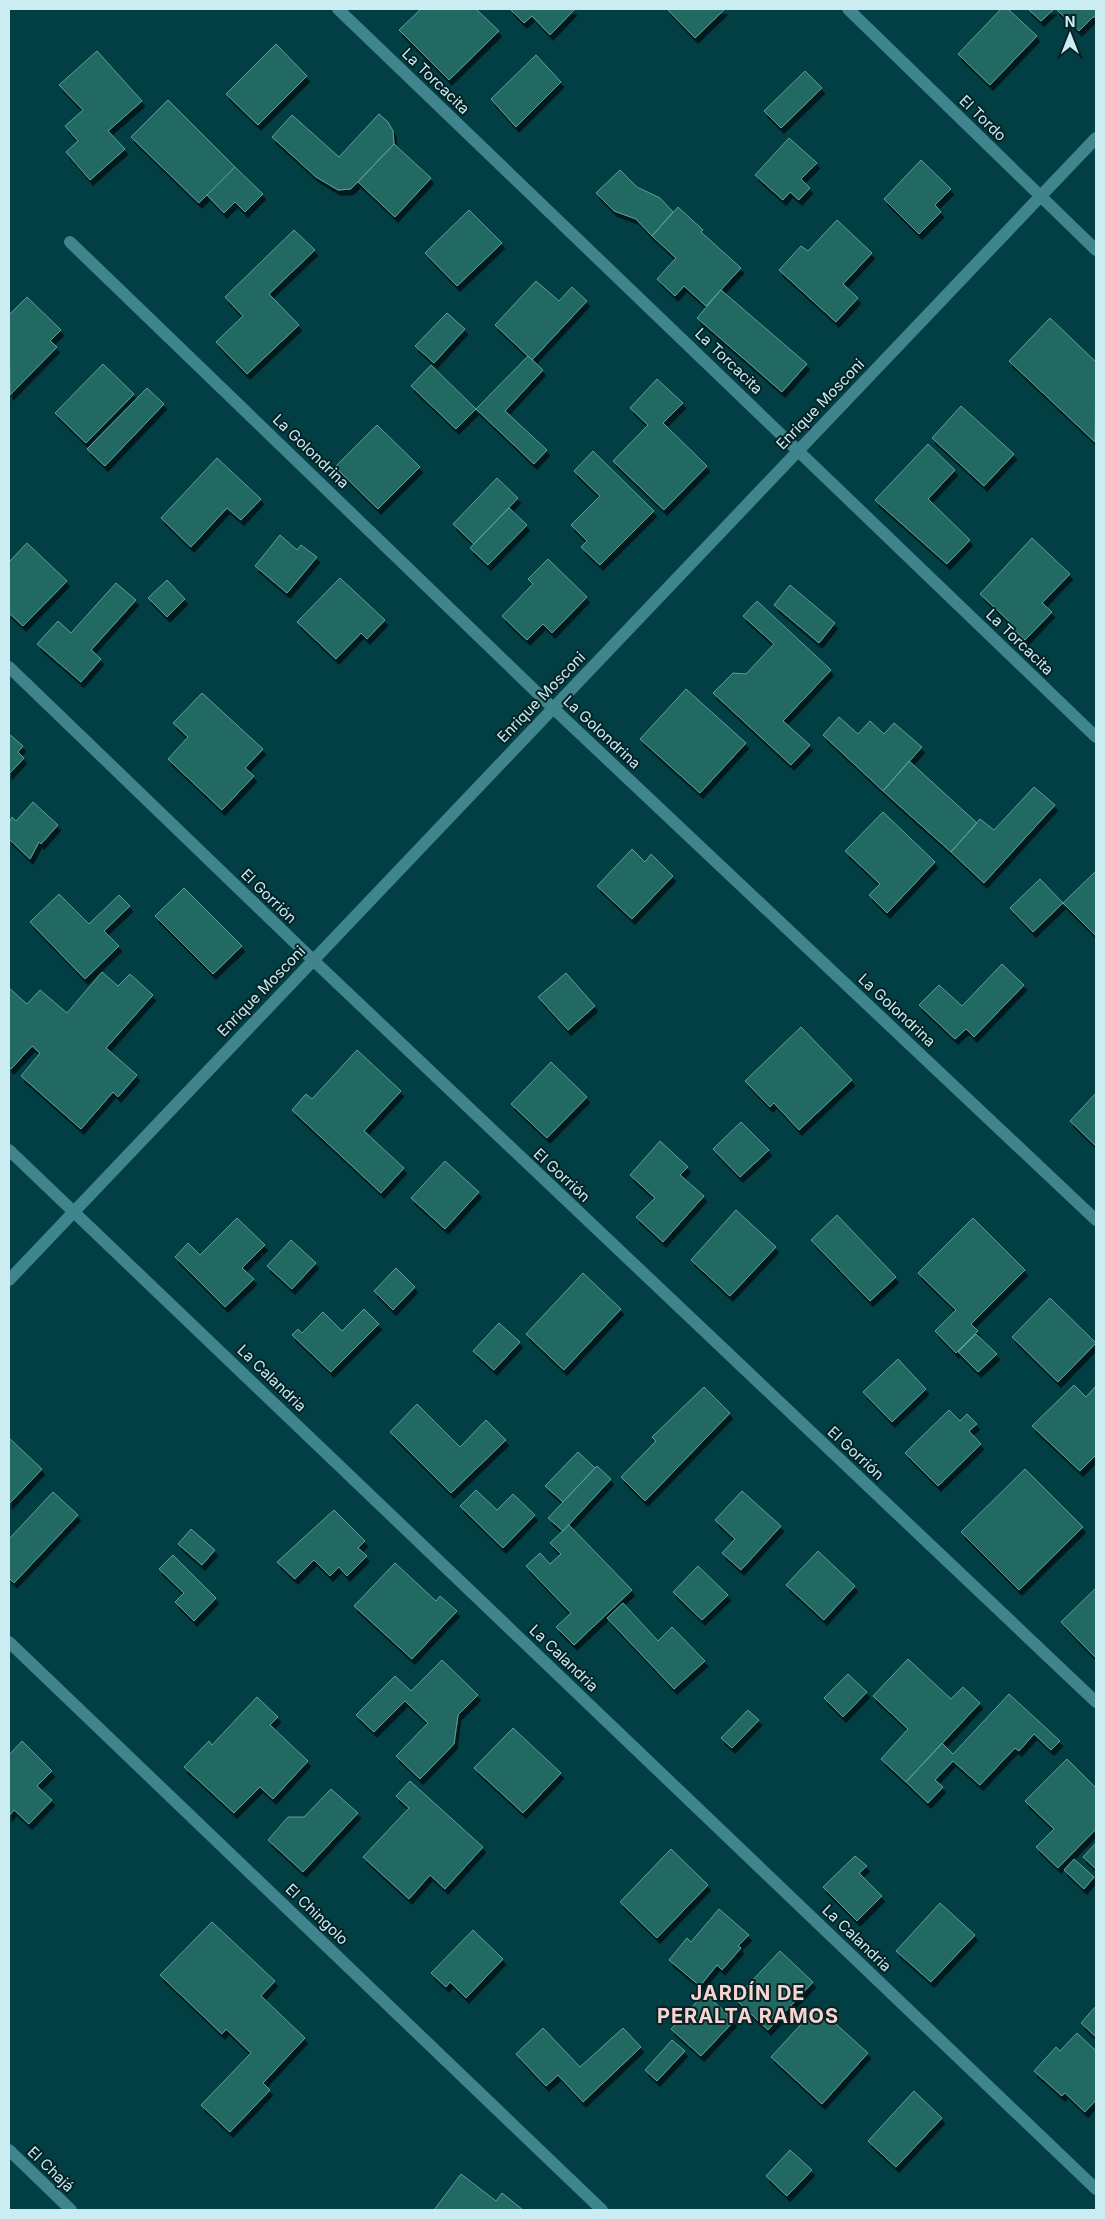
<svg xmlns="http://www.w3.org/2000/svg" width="1105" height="2219" viewBox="0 0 1105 2219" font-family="Inter,sans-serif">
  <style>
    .building { fill: #226963; stroke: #5ca199; filter: url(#shadow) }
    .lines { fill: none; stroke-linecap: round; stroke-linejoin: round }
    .minor { stroke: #40858e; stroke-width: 12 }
    .labels { text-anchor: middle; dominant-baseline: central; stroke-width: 4; stroke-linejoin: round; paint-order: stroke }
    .street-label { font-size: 15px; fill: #cbecf1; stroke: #052326 }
    .district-label { font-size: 20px; font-weight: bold; letter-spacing: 1px; fill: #f8d5d0; stroke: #052326 }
  </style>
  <defs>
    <filter id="shadow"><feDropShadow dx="3" dy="5.5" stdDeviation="0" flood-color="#0009"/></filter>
  </defs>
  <rect width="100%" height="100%" fill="#023f45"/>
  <path class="building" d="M421,9H476L499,31L449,80L399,30Z
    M510,9H573L574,10L550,35L532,16L524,23Z
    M667,9H725L695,38Z
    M1001,9H1008L1037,36L990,85L958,54Z
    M1028,9H1054L1041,21Z
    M1056,9H1096V17H1093L1079,31Z
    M276,44L307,76L258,125L226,94Z
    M97,51L142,101L108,131L125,149L90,180L66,152L78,141L65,126L83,110L59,85Z
    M536,55L561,82L516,127L491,99Z
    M805,71L822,88L781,128L764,111Z
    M168,100L235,167L199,203L131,137Z
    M379,114L388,122L393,131L394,144L351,189L338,190L316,177L272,137L292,115L339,157Z
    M789,138L817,163L801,179L810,188L799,200L790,192L783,200L755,175Z
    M394,144L431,178L395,217L358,182Z
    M921,160L951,189L935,205L941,212L919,234L884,199Z
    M235,167L263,194L245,212L235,202L224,213L207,195Z
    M620,170L637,187L660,198L673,212L652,236L636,219L614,211L596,193Z
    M678,207L703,230L701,232L741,268L706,306L684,286L675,296L657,279L676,258L652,236Z
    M469,210L502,243L457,286L425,253Z
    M837,220L872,253L843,284L858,298L836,322L779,270L801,246L808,251Z
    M294,230L315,250L269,294L299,325L247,374L216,342L243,316L225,297Z
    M536,281L559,301L572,287L587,301L532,360L495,325Z
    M721,290L807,364L782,392L697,318Z
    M27,297L61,330L50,341L57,347L10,395L9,315Z
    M447,313L465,329L434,363L415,346Z
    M1050,318L1096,362L1095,442L1009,361Z
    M528,356L543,370L505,411L547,450L534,464L476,409Z
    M103,364L134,394L86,443L55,413Z
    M431,365L476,409L456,429L411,386Z
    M657,379L683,403L663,423L707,466L664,510L613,461L648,425L630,408Z
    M147,388L164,404L105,466L87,449Z
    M961,406L1014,454L984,486L932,438Z
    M377,425L420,467L378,509L335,467Z
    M928,444L955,470L928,499L970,540L947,564L875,500Z
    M593,451L654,511L600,565L581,547L587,541L571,525L600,496L574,471Z
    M217,458L261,499L241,520L227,508L191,547L161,518Z
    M497,478L518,498L474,544L453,524Z
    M509,508L527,525L488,565L470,548Z
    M280,535L297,550L301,545L317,557L287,593L255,566Z
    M1032,538L1070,574L1042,603L1052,612L1025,640L1010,626L1012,624L980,594Z
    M27,543L67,581L23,626L9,613V562Z
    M548,559L587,597L552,633L543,624L527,640L502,616L533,584L528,579Z
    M340,578L385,620L367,639L361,633L336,659L297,622Z
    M167,580L185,599L167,617L148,598Z
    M116,583L136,600L91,650L101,659L81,682L37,644L58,621L71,633Z
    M790,585L835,623L819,643L774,605Z
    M757,601L831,670L783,721L810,745L791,765L713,693L733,673L746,674L774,644L743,616Z
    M686,689L746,743L700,793L640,739Z
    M202,693L263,749L245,768L254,776L222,810L168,759L188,737L173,723Z
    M839,717L858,734L870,721L884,734L894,723L922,747L883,791L823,735Z
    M9,734L23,746L18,752L24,758L9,774Z
    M909,761L977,823L951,852L883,791Z
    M1034,787L1055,805L984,883L951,852L980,819L994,830Z
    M33,802L58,825L41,844L39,842L30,859L9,839V823L12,817L16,821Z
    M883,812L935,862L887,913L869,895L880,884L845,851Z
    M632,849L645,862L651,854L673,876L632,919L597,886Z
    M1096,871V936L1063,903Z
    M1040,879L1063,903L1033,932L1010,908Z
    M184,888L242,946L213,974L155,916Z
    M59,894L89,924L119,895L130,906L104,931L119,946L85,979L30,922Z
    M1002,964L1024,985L974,1037L966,1029L955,1039L919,1005L939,985L962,1006Z
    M102,972L118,986L130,974L153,995L106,1048L137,1075L118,1097L113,1092L81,1129L21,1076L40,1053L32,1046L11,1069L9,1067V988L27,1004L40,990L67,1013Z
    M566,973L595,1006L568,1030L538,997Z
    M801,1027L852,1080L799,1130L774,1103L770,1107L745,1081Z
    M357,1050L401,1091L364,1131L404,1168L381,1193L292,1110L306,1094L312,1099Z
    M551,1062L587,1097L547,1138L511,1104Z
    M1096,1093V1146L1070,1121Z
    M741,1122L769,1150L740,1177L713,1149Z
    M660,1141L688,1167L680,1175L704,1196L663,1242L636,1217L655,1198L630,1175Z
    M445,1161L479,1192L445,1229L411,1198Z
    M736,1210L776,1247L730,1296L691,1260Z
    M837,1215L896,1277L870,1301L811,1240Z
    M237,1218L265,1245L242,1268L254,1279L225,1307L175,1257L188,1243L200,1255Z
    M973,1218L1025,1270L971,1324L978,1331L956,1353L935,1331L956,1310L918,1273Z
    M291,1240L316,1263L292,1289L267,1266Z
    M396,1268L415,1287L393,1310L374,1291Z
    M583,1273L621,1309L564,1370L526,1334Z
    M1050,1298L1096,1343L1058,1382L1012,1337Z
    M364,1309L379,1324L331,1372L292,1335L298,1329L302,1333L323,1312L342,1331Z
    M499,1323L520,1342L494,1370L473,1351Z
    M976,1334L997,1354L978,1372L958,1352Z
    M898,1359L926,1389L892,1422L863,1392Z
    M1074,1385L1086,1397L1096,1386V1455L1080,1471L1032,1426Z
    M704,1387L730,1413L645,1501L621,1477L656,1441L652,1437Z
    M417,1404L460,1447L486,1420L506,1440L451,1493L390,1432Z
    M949,1410L960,1421L967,1414L977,1424L969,1431L981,1444L938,1486L905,1453Z
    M9,1438L42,1469L9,1504Z
    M578,1452L595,1468L563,1502L545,1486Z
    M597,1466L611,1479L563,1531L548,1518Z
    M1025,1469L1083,1527L1019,1590L961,1532Z
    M476,1490L497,1510L513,1494L535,1515L503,1548L460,1506Z
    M742,1491L781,1526L741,1570L722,1553L735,1539L715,1520Z
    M53,1492L78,1515L14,1583L9,1578V1539Z
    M334,1510L365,1541L358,1548L367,1556L347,1576L339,1567L330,1576L314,1560L295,1579L277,1562Z
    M569,1525L632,1590L574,1645L556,1627L571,1613L526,1566L540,1553L550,1564L561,1554L550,1543Z
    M191,1529L215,1550L202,1565L178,1544Z
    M818,1551L855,1586L824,1620L786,1585Z
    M173,1555L216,1598L194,1621L175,1602L184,1593L159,1569Z
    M395,1563L436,1601L440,1596L457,1611L412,1659L354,1606Z
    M698,1566L728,1595L702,1620L673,1592Z
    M1096,1588V1658L1061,1622Z
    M623,1603L658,1641L672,1627L705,1661L674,1689L607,1618Z
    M908,1659L951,1699L963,1687L980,1703L906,1782L881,1759L908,1729L873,1696Z
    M442,1660L478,1695L458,1715L454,1744L420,1779L396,1756L428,1723L405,1701L374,1732L356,1715L395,1676L411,1691Z
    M848,1674L867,1692L843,1717L824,1698Z
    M1009,1694L1060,1741L1051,1750L1034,1734L1019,1751L1015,1748L980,1785L953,1761L935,1780L943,1787L928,1803L906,1782L942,1743L953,1754Z
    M257,1697L278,1717L270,1725L308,1761L273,1799L260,1787L234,1813L184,1767L209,1741L212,1745Z
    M748,1710L759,1720L732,1748L721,1738Z
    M513,1728L561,1773L523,1813L474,1768Z
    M22,1741L52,1771L37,1786L52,1800L29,1824L14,1810L9,1816V1755Z
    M1067,1759L1096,1788V1829L1058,1868L1036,1847L1054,1829L1025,1801Z
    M410,1781L483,1847L445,1889L430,1875L409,1899L363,1857L409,1808L396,1796Z
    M331,1789L358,1813L303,1872L268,1840L288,1817H304Z
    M1096,1843V1869L1083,1857Z
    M671,1849L708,1885L657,1938L620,1902Z
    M855,1856L867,1866L859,1873L882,1896L857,1921L823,1887Z
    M1074,1859L1094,1877L1084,1889L1064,1870Z
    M940,1903L975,1935L931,1982L896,1951Z
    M719,1909L749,1935L738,1946L741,1948L722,1970L717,1965L700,1986L669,1960L687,1938L691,1942Z
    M212,1922L275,1981L261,1996L305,2038L263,2083L270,2090L230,2132L201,2105L251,2053L226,2029L222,2034L160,1975Z
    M473,1930L503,1959L466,1998L450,1982L446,1987L431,1973Z
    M780,1951L813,1982L768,2030L735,1999Z
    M705,1993L734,2021L701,2056L671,2029Z
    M1096,2006V2037L1081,2023Z
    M817,2007L868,2053L822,2104L771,2057Z
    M543,2028L580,2067L623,2028L641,2047L583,2102L558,2075L546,2086L516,2054Z
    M1077,2033L1096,2051V2100L1085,2112L1065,2093L1062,2096L1034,2071L1056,2047L1060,2051Z
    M672,2040L685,2051L657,2081L645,2070Z
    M914,2091L942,2118L896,2167L868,2141Z
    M790,2150L812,2170L787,2196L766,2176Z
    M461,2174L496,2201L502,2193L523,2210H434Z"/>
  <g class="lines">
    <path class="minor" d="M338,9L1096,737
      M848,9L1096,250
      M70,242L553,708L1096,1220
      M9,667L313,960L1096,1702
      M9,1150L1096,2189
      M9,1280L1096,138
      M9,1642L602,2210
      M9,2150L71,2210"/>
  </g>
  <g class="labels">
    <g class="street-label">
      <text transform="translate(436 81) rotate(44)">La Torcacita</text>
      <text transform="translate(983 118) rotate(44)">El Tordo</text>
      <text transform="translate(729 361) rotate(44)">La Torcacita</text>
      <text transform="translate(820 404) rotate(-46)">Enrique Mosconi</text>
      <text transform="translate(311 451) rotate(44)">La Golondrina</text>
      <text transform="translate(1020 642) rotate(44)">La Torcacita</text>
      <text transform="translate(541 697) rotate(-46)">Enrique Mosconi</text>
      <text transform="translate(602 732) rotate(43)">La Golondrina</text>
      <text transform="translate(269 896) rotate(44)">El Gorrión</text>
      <text transform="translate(261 991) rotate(-46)">Enrique Mosconi</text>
      <text transform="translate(897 1010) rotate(43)">La Golondrina</text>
      <text transform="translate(562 1175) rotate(43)">El Gorrión</text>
      <text transform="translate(272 1378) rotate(44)">La Calandria</text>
      <text transform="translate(856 1453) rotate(43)">El Gorrión</text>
      <text transform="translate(564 1658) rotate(44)">La Calandria</text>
      <text transform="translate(317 1914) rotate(44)">El Chingolo</text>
      <text transform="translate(857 1938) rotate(44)">La Calandria</text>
      <text transform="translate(51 2169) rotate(44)">El Chajá</text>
    </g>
    <g class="district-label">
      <text x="748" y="1993">JARDÍN DE<tspan x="748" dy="23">PERALTA RAMOS</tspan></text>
    </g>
  </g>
  <rect width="1105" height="2219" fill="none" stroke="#cbecf1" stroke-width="20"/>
  <g transform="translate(1070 35)" stroke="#052326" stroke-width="4" paint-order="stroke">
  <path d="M0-4L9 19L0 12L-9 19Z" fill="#cbecf1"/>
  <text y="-8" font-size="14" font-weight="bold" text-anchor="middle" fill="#cbecf1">N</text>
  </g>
</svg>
